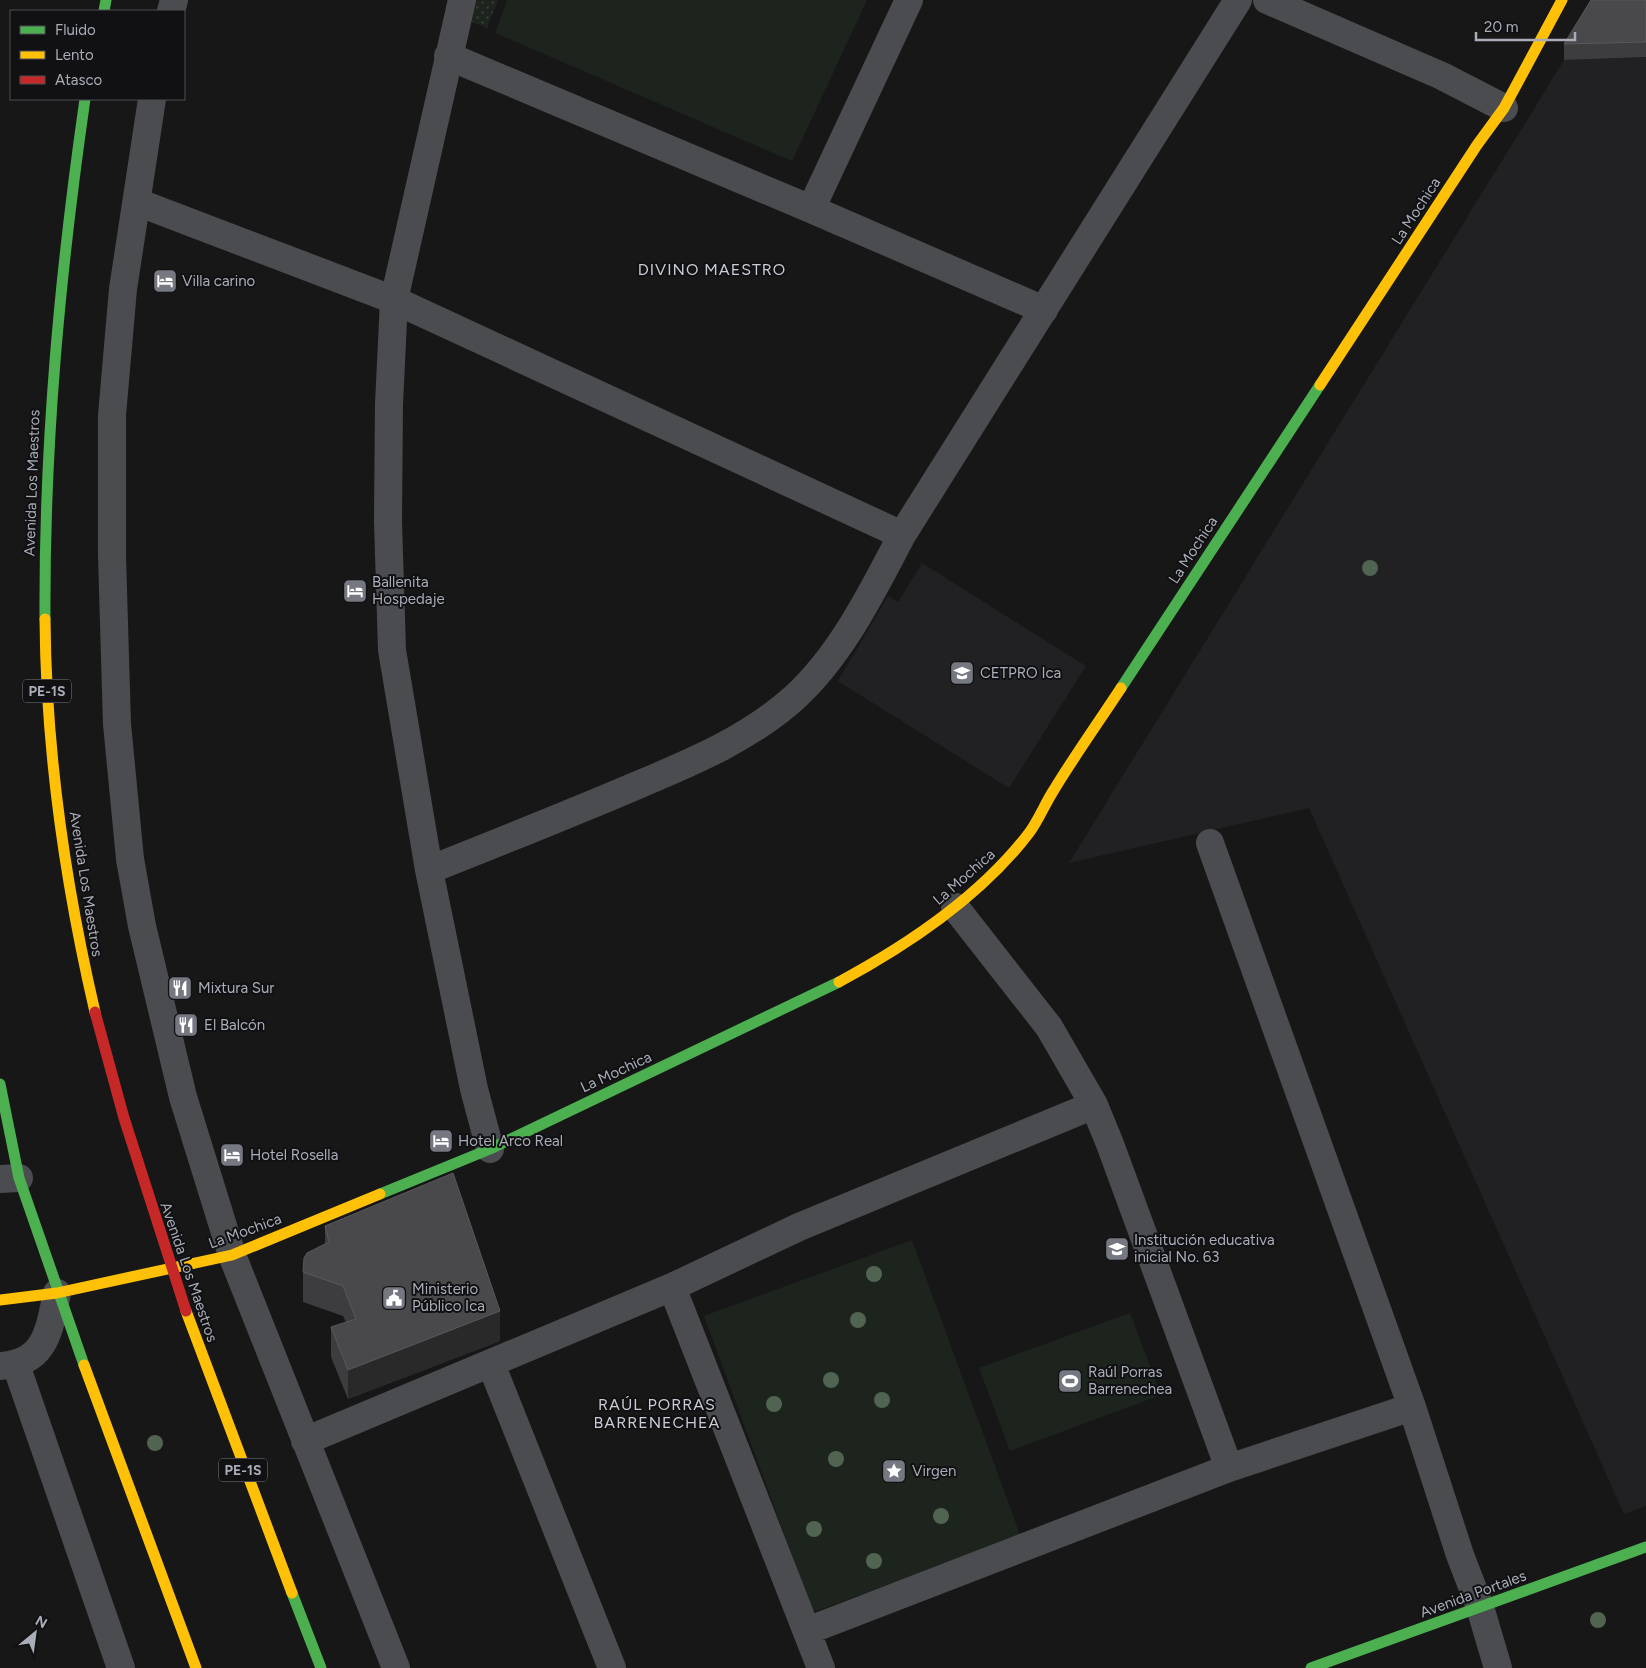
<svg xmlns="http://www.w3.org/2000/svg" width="1646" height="1668" viewBox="0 0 1646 1668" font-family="Figtree,sans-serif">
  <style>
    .built { fill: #212123 }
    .grass { fill: url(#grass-dots) }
    .park { fill: #1d241e }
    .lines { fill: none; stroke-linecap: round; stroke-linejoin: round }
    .street { stroke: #4b4c50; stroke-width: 28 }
    .fast { stroke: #4caf50; stroke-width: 11 }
    .slow { stroke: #ffc107; stroke-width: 11 }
    .jam { stroke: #c62828; stroke-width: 11 }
    .tree { fill: #506451 }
    .wall { fill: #3d3d3f }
    .shaded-wall { fill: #29292a }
    .building { fill: #49494c; stroke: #58595d }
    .labels { text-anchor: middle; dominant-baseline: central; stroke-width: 4; stroke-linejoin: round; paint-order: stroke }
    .shield { fill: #111113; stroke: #7b7e86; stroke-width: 1 }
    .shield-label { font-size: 14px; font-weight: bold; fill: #a8adb8 }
    .street-label { font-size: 15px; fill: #a8adb8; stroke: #111113 }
    .poi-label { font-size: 15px; fill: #a8adb8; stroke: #111113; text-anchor: start }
    .neighbourhood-label { font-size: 16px; letter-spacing: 1px; fill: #c9ccd4; stroke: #111113 }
  </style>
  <defs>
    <pattern id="grass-dots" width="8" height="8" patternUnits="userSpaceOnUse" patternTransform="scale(1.25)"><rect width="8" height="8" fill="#1d241e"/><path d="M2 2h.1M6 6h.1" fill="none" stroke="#3b413d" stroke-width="1.8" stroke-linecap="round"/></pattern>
  </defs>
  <rect width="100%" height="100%" fill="#171717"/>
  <path class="built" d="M1646,57V1506L1624,1514L1309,808L1069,863L1564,60Z
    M922,563L1086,666L1009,788L838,681L888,596L898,602Z"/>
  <path class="grass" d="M474,0H498L487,28L467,20Z"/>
  <path class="park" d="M507,0H867L792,161L495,33Z
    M912,1240L1021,1537L813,1612L704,1316Z
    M1130,1313L1161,1395L1010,1451L979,1368Z"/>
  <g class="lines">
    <path class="street" d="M462,0L394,300L389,404L388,521L392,650L429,870L474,1089L490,1149
      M1267,0L1442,76L1504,108
      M171,11L174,0
      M448,56L811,209L1044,310
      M152,99L123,289L112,415V556L117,724L130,859L142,926L183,1097L232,1255L396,1668
      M137,202L394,300L902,535
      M811,209L909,0
      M1210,843L1412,1407L1460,1555L1480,1607L1498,1668
      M429,870C497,843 565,816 633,787C690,763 747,740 794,698C842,654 872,592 902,535L1238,0
      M955,907L1049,1027L1094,1105L1110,1144L1229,1468
      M0,1179L19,1178
      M672,1287L821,1668
      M491,1364L612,1668
      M16,1365L121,1668
      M0,1366C46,1363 49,1331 57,1293
      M305,1441L672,1287L799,1227L1094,1105
      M807,1631L1229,1468L1412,1407"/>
    <path class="fast" d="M104,11L106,0
      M45,619C44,443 60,273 85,99
      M1121,688L1320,385
      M0,1084L19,1178L84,1365
      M380,1194L490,1149L839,982
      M292,1593L321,1668
      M1311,1668L1646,1547"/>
    <path class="slow" d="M1320,385L1477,145L1504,108L1562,0
      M45,619C46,751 65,883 95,1012
      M839,982C908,945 981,896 1029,833C1038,821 1044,806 1052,793C1073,758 1098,723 1121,688
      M0,1300L57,1293L232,1255L380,1194
      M186,1311L292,1593
      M84,1365L196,1668"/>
    <path class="jam" d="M95,1012L124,1118L186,1311"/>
  </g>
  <g class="tree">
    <circle cx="1370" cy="568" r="8"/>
    <circle cx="874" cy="1274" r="8"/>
    <circle cx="858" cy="1320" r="8"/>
    <circle cx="831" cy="1380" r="8"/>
    <circle cx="882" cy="1400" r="8"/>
    <circle cx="774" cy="1404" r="8"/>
    <circle cx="155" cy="1443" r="8"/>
    <circle cx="836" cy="1459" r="8"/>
    <circle cx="941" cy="1516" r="8"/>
    <circle cx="814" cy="1529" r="8"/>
    <circle cx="874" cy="1561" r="8"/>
    <circle cx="1598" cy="1620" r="8"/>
  </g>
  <path class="wall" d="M1646,0V57L1564,60V44Z
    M325,1226L500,1341L348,1399L331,1357V1327L346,1322L343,1316L303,1302V1272L325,1244Z"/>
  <path class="shaded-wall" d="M500,1311V1341L348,1399V1370Z"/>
  <path class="building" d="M1591,0H1646V42L1564,44Z
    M453,1173L500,1311L348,1370L331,1327L356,1319L343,1286L303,1272L304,1258L307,1253L329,1242L325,1226Z"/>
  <defs>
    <symbol id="hotel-square" viewBox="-11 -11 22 22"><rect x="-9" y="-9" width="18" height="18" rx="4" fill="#757880" stroke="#111113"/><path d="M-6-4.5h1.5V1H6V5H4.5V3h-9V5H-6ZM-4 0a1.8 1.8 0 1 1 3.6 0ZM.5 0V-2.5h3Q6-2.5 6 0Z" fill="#fff"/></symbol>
    <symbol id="university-square" viewBox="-11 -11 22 22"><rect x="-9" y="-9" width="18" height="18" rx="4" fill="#757880" stroke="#111113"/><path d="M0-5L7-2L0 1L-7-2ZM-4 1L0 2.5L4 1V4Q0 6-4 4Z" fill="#fff"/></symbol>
    <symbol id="restaurant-square" viewBox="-11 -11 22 22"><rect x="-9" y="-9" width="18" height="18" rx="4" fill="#757880" stroke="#111113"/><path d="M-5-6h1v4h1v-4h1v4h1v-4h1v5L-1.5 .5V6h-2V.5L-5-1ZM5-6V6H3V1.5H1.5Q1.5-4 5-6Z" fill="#fff"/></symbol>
    <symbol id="school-square" viewBox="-11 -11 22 22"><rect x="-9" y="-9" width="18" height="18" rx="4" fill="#757880" stroke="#111113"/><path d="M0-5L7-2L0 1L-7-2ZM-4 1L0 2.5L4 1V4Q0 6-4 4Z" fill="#fff"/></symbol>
    <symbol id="civic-square" viewBox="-11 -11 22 22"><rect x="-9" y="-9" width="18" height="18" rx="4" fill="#757880" stroke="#111113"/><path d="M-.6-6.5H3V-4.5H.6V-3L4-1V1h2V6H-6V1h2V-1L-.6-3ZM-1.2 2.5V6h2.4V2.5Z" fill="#fff"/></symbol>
    <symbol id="stadium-square" viewBox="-11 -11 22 22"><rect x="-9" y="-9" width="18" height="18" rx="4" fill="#757880" stroke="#111113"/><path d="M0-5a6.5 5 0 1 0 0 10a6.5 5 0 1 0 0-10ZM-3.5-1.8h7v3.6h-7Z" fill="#fff"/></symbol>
    <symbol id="sight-square" viewBox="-11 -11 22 22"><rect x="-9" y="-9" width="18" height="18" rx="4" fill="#757880" stroke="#111113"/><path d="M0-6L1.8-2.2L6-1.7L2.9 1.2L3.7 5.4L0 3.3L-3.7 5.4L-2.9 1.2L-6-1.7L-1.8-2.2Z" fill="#fff"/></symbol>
  </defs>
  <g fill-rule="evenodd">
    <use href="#hotel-square" x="151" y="267" width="28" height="28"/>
    <use href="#hotel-square" x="341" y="577" width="28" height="28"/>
    <use href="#university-square" x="948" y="659" width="28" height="28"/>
    <use href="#restaurant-square" x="166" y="974" width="28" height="28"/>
    <use href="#restaurant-square" x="172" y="1011" width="28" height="28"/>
    <use href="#hotel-square" x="427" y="1127" width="28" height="28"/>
    <use href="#hotel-square" x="218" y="1141" width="28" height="28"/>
    <use href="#school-square" x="1103" y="1235" width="28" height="28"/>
    <use href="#civic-square" x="380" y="1284" width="28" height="28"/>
    <use href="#stadium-square" x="1056" y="1367" width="28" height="28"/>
    <use href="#sight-square" x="880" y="1457" width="28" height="28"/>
  </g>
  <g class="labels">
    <g class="shield">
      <rect x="23" y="679.5" width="48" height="23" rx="4"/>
      <rect x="219" y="1458.5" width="48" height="23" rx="4"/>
    </g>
    <g class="shield-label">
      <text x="47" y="691">PE-1S</text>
      <text x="243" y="1470">PE-1S</text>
    </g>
    <g class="street-label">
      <text transform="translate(1416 211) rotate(-57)">La Mochica</text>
      <text transform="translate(32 483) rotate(-88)">Avenida Los Maestros</text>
      <text transform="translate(1193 550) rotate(-57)">La Mochica</text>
      <text transform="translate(964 877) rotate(-41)">La Mochica</text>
      <text transform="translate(86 884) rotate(81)">Avenida Los Maestros</text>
      <text transform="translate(616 1072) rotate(-25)">La Mochica</text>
      <text transform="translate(245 1231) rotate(-20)">La Mochica</text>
      <text transform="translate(189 1272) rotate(71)">Avenida Los Maestros</text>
      <text transform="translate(1473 1594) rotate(-20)">Avenida Portales</text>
    </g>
    <g class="poi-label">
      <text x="182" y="281">Villa carino</text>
      <text x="372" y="582">Ballenita<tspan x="372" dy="17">Hospedaje</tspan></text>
      <text x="980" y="673">CETPRO Ica</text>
      <text x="198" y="988">Mixtura Sur</text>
      <text x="204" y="1025">El Balcón</text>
      <text x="458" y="1141">Hotel Arco Real</text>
      <text x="250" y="1155">Hotel Rosella</text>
      <text x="1134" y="1240">Institución educativa<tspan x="1134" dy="17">inicial No. 63</tspan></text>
      <text x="412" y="1289">Ministerio<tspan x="412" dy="17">Público Ica</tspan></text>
      <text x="1088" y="1372">Raúl Porras<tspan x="1088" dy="17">Barrenechea</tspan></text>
      <text x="912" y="1471">Virgen</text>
    </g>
    <g class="neighbourhood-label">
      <text x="712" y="269">DIVINO MAESTRO</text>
      <text x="657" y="1404">RAÚL PORRAS<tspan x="657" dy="18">BARRENECHEA</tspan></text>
    </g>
  </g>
  <rect x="10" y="10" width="175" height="90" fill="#111113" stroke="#4d4f55"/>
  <rect x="20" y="26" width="25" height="8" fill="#4caf50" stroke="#4d4f55"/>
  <text x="55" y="35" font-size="15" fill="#a8adb8">Fluido</text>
  <rect x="20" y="51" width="25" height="8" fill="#ffc107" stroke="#4d4f55"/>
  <text x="55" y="60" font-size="15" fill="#a8adb8">Lento</text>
  <rect x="20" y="76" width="25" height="8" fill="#c62828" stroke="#4d4f55"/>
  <text x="55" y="85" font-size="15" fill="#a8adb8">Atasco</text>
  <g transform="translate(35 1633) rotate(29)" stroke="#111113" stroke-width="4" paint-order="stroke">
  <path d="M0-4L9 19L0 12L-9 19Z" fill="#a8adb8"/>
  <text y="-8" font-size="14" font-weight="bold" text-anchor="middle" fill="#a8adb8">N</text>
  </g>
  <path d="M1476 32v8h99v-8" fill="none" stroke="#a8adb8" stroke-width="2.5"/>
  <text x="1484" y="32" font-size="15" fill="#a8adb8" stroke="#111113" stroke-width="4" paint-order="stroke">20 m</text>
</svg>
